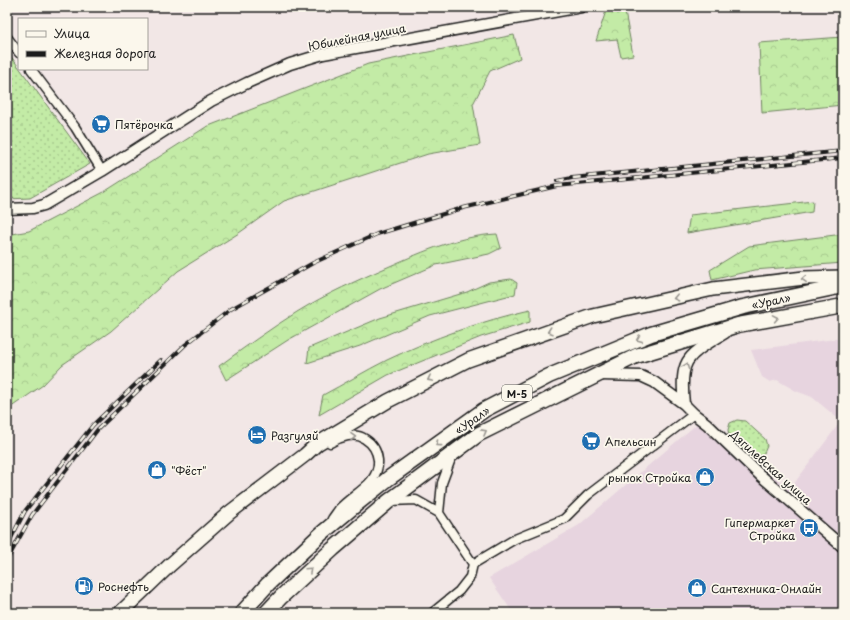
<svg xmlns="http://www.w3.org/2000/svg" width="850" height="620" viewBox="0 0 850 620" font-family="'Playpen Sans',sans-serif">
  <style>
    .built { fill: #e7d4df }
    .grass { fill: url(#grass-dots); stroke: #708461 }
    .forest { fill: url(#forest-crowns); stroke: #708461 }
    .lines { fill: none; stroke-linecap: round; stroke-linejoin: round }
    .minor-casing { stroke: #1c1c1c; stroke-width: 11 }
    .tertiary-casing { stroke: #1c1c1c; stroke-width: 13 }
    .primary-casing { stroke: #1c1c1c; stroke-width: 16 }
    .trunk-casing { stroke: #1c1c1c; stroke-width: 17 }
    .minor { stroke: #fbf7ec; stroke-width: 8 }
    .tertiary { stroke: #fbf7ec; stroke-width: 10 }
    .primary { stroke: #fbf7ec; stroke-width: 13 }
    .trunk { stroke: #fbf7ec; stroke-width: 14 }
    .rail-casing { stroke: #1c1c1c; stroke-width: 4 }
    .rail { stroke: #fbf7ec; stroke-width: 2.5; stroke-dasharray: 8; stroke-linecap: butt }
    .oneway { stroke: #97948e }
    .labels { text-anchor: middle; dominant-baseline: central; stroke-width: 3.5; stroke-linejoin: round; paint-order: stroke }
    .shield { fill: #fbf7ec; stroke: #5f5e5a; stroke-width: 1 }
    .shield-label { font-size: 10px; font-weight: bold; fill: #1c1c1c }
    .street-label { font-size: 11px; fill: #1c1c1c; stroke: #fbf7ec }
    .poi-label { font-size: 11px; fill: #1c1c1c; stroke: #fbf7ec; text-anchor: start }
  </style>
  <defs>
    <pattern id="grass-dots" width="8" height="8" patternUnits="userSpaceOnUse"><rect width="8" height="8" fill="#c3eba6"/><path d="M2 2h.1M6 6h.1" fill="none" stroke="#a7c98e" stroke-width="1.8" stroke-linecap="round"/></pattern>
    <pattern id="forest-crowns" width="20" height="18" patternUnits="userSpaceOnUse"><rect width="20" height="18" fill="#c3eba6"/><path d="M2 6a3 3 0 1 1 6 0M12 15a3 3 0 1 1 6 0" fill="none" stroke="#a7c98e"/></pattern>
  </defs>
  <rect width="100%" height="100%" fill="#f2e7e6"/>
  <filter id="ink" filterUnits="userSpaceOnUse"><feTurbulence type="fractalNoise" baseFrequency=".025" numOctaves="2"/><feDisplacementMap in="SourceGraphic" scale="8" xChannelSelector="R" yChannelSelector="G"/><feConvolveMatrix kernelMatrix="1 2 1 2 8 2 1 2 1" color-interpolation-filters="sRGB"/></filter>
  <g filter="url(#ink)">
    <path class="built" d="M843,338V613H513L489,578L579,525L705,417L758,464L790,489L841,421L812,397L796,391L777,380L770,382L762,377L751,350Z"/>
    <path class="grass" d="M7,51L90,164L30,198L7,199Z
      M737,420L745,421L765,439L767,446L764,453L759,457L753,458L729,436L728,430L730,423Z"/>
    <path class="forest" d="M617,8L625,12L633,55L621,57L617,39L596,41L606,11Z
      M514,35L520,58L490,71L473,104L480,145L428,154L284,201L239,233L178,271L111,331L62,365L43,385L7,410V235L29,231L104,192L206,127L368,64Z
      M843,37V105L762,113L759,43Z
      M813,201L812,212L687,233L690,215Z
      M497,234L501,248L489,254L436,265L380,289L288,340L226,380L219,366C245,347 270,329 297,312C326,294 358,280 390,266C424,251 459,236 497,234Z
      M843,234V263L754,270L712,280L710,270L749,246Z
      M511,279L517,283L515,294L430,316L360,346L307,363L309,348L380,318L467,292L489,282Z
      M530,310V322L481,337L388,375L319,415L323,395C344,384 365,371 387,360C433,338 481,321 530,310Z"/>
    <g class="lines">
      <defs>
        <path id="minor" d="M7,37L19,53
          M31,69L75,127L102,171
          M330,443C340,437 355,432 365,439C373,444 377,451 378,460C380,484 353,493 339,509C337,512 334,516 332,519
          M390,501L416,500L439,513L473,564
          M439,513L442,483L452,456
          M432,613L459,591L470,577L473,564L515,539L564,519L588,495L694,414"/>
        <path id="tertiary" d="M7,209L33,208L44,205L102,171L211,101L247,83L290,64L323,54L581,7
          M601,375L641,376L654,382L684,404L694,414L707,424L760,475L843,547
          M684,404C679,357 688,356 725,333"/>
        <path id="primary" d="M120,613L170,565L229,513L305,455L317,444L388,401L468,360L593,316L713,289L804,278L843,277"/>
        <path id="trunk" d="M242,613L268,584L321,534L358,503L389,478L484,410L549,376L651,334L743,307L843,286
          M266,613L281,597L333,549L389,501L479,434L636,356L738,325L843,306"/>
      </defs>
      <use href="#minor" class="minor-casing"/>
      <use href="#tertiary" class="tertiary-casing"/>
      <use href="#primary" class="primary-casing"/>
      <use href="#trunk" class="trunk-casing"/>
      <use href="#minor" class="minor"/>
      <use href="#tertiary" class="tertiary"/>
      <use href="#primary" class="primary"/>
      <use href="#trunk" class="trunk"/>
      <defs>
        <path id="rail" d="M557,181L572,178L843,151
          M7,546L25,511L93,425L161,360
          M7,560L32,515L98,429L185,345L231,309L313,263L377,234L463,208L557,186L843,158"/>
      </defs>
      <use href="#rail" class="rail-casing"/>
      <use href="#rail" class="rail"/>
    </g>
    <defs><path id="oneway-chevron" d="M-2-3.5L2.5 0L-2 3.5" fill="none" stroke-width="1.6" stroke-linecap="round" stroke-linejoin="round"/></defs>
    <g class="oneway">
      <use href="#oneway-chevron" transform="translate(804 279) rotate(176)"/>
      <use href="#oneway-chevron" transform="translate(676 298) rotate(167)"/>
      <use href="#oneway-chevron" transform="translate(776 318) rotate(-10)"/>
      <use href="#oneway-chevron" transform="translate(550 331) rotate(161)"/>
      <use href="#oneway-chevron" transform="translate(639 339) rotate(158)"/>
      <use href="#oneway-chevron" transform="translate(686 366) rotate(-69)"/>
      <use href="#oneway-chevron" transform="translate(430 379) rotate(153)"/>
      <use href="#oneway-chevron" transform="translate(484 432) rotate(-29)"/>
      <use href="#oneway-chevron" transform="translate(353 437) rotate(-1)"/>
      <use href="#oneway-chevron" transform="translate(438 444) rotate(144)"/>
      <use href="#oneway-chevron" transform="translate(309 570) rotate(-43)"/>
    </g>
  </g>
  <defs>
    <symbol id="supermarket-disc" viewBox="-11 -11 22 22"><circle r="9.5" fill="#1f6fb2" stroke="#fbf7ec"/><path d="M-6-5.5h2.5l.6 2H6L4.5 2H-2.5L-4.4-4H-6ZM-1.5 3.2a1.3 1.3 0 1 0 .1 0ZM3 3.2a1.3 1.3 0 1 0 .1 0Z" fill="#fff"/></symbol>
    <symbol id="hotel-disc" viewBox="-11 -11 22 22"><circle r="9.5" fill="#1f6fb2" stroke="#fbf7ec"/><path d="M-6-4.5h1.5V1H6V5H4.5V3h-9V5H-6ZM-4 0a1.8 1.8 0 1 1 3.6 0ZM.5 0V-2.5h3Q6-2.5 6 0Z" fill="#fff"/></symbol>
    <symbol id="shop-disc" viewBox="-11 -11 22 22"><circle r="9.5" fill="#1f6fb2" stroke="#fbf7ec"/><path d="M-5-2.5h2.3a2.7 3.5 0 0 1 5.4 0H5L5.5 6h-11ZM-1.5-2.5h3a1.5 2.3 0 0 0-3 0Z" fill="#fff"/></symbol>
    <symbol id="bus-disc" viewBox="-11 -11 22 22"><circle r="9.5" fill="#1f6fb2" stroke="#fbf7ec"/><path d="M-5-6H5V4H4V6H2V4H-2V6H-4V4H-5ZM-3.5-4V0h7V-4ZM-3.5 1.2v1.5H-2V1.2ZM2 1.2v1.5H3.5V1.2Z" fill="#fff"/></symbol>
    <symbol id="fuel-disc" viewBox="-11 -11 22 22"><circle r="9.5" fill="#1f6fb2" stroke="#fbf7ec"/><path d="M-5.5-6h7V0h2V4h1.3V-2.5L3-4.5l.8-.8L6-3V5H2.5V1h-1V6h-7ZM-4.2-4.7v3.2H.2V-4.7Z" fill="#fff"/></symbol>
  </defs>
  <g fill-rule="evenodd">
    <use href="#supermarket-disc" x="90" y="113" width="22" height="22"/>
    <use href="#hotel-disc" x="246" y="424" width="22" height="22"/>
    <use href="#supermarket-disc" x="580" y="430" width="22" height="22"/>
    <use href="#shop-disc" x="146" y="459" width="22" height="22"/>
    <use href="#shop-disc" x="694" y="466" width="22" height="22"/>
    <use href="#bus-disc" x="798" y="517" width="22" height="22"/>
    <use href="#fuel-disc" x="73" y="575" width="22" height="22"/>
    <use href="#shop-disc" x="686" y="577" width="22" height="22"/>
  </g>
  <g class="labels">
    <rect class="shield" x="502" y="385" width="30" height="16" rx="3"/>
    <g class="shield-label">
      <text x="517" y="393">М-5</text>
    </g>
    <g class="street-label">
      <text transform="translate(357 37) rotate(-11)">Юбилейная улица</text>
      <text transform="translate(771 301) rotate(-12)">«Урал»</text>
      <text transform="translate(472 420) rotate(-35)">«Урал»</text>
      <text transform="translate(771 467) rotate(42)">Дягилевская улица</text>
    </g>
    <g class="poi-label">
      <text x="115" y="124">Пятёрочка</text>
      <text x="271" y="435">Разгуляй</text>
      <text x="605" y="441">Апельсин</text>
      <text x="171" y="470">"Фёст"</text>
      <text x="691" y="477" text-anchor="end">рынок Стройка</text>
      <text x="795" y="522" text-anchor="end">Гипермаркет<tspan x="795" dy="13">Стройка</tspan></text>
      <text x="98" y="586">Роснефть</text>
      <text x="711" y="588">Сантехника-Онлайн</text>
    </g>
  </g>
  <rect width="850" height="620" fill="none" stroke="#fbf7ec" stroke-width="24"/>
  <rect x="12" y="12" width="826" height="596" fill="none" stroke="#1c1c1c" stroke-width="1.5" filter="url(#ink)"/>
  <rect x="18" y="18" width="130" height="52" fill="#fbf7ec" stroke="#a29f99"/>
  <rect x="26" y="31" width="20" height="6" fill="#fbf7ec" stroke="#a29f99"/>
  <text x="54" y="38" font-size="12" fill="#1c1c1c">Улица</text>
  <rect x="26" y="51" width="20" height="6" fill="#1c1c1c" stroke="#a29f99"/>
  <text x="54" y="58" font-size="12" fill="#1c1c1c">Железная дорога</text>
</svg>
